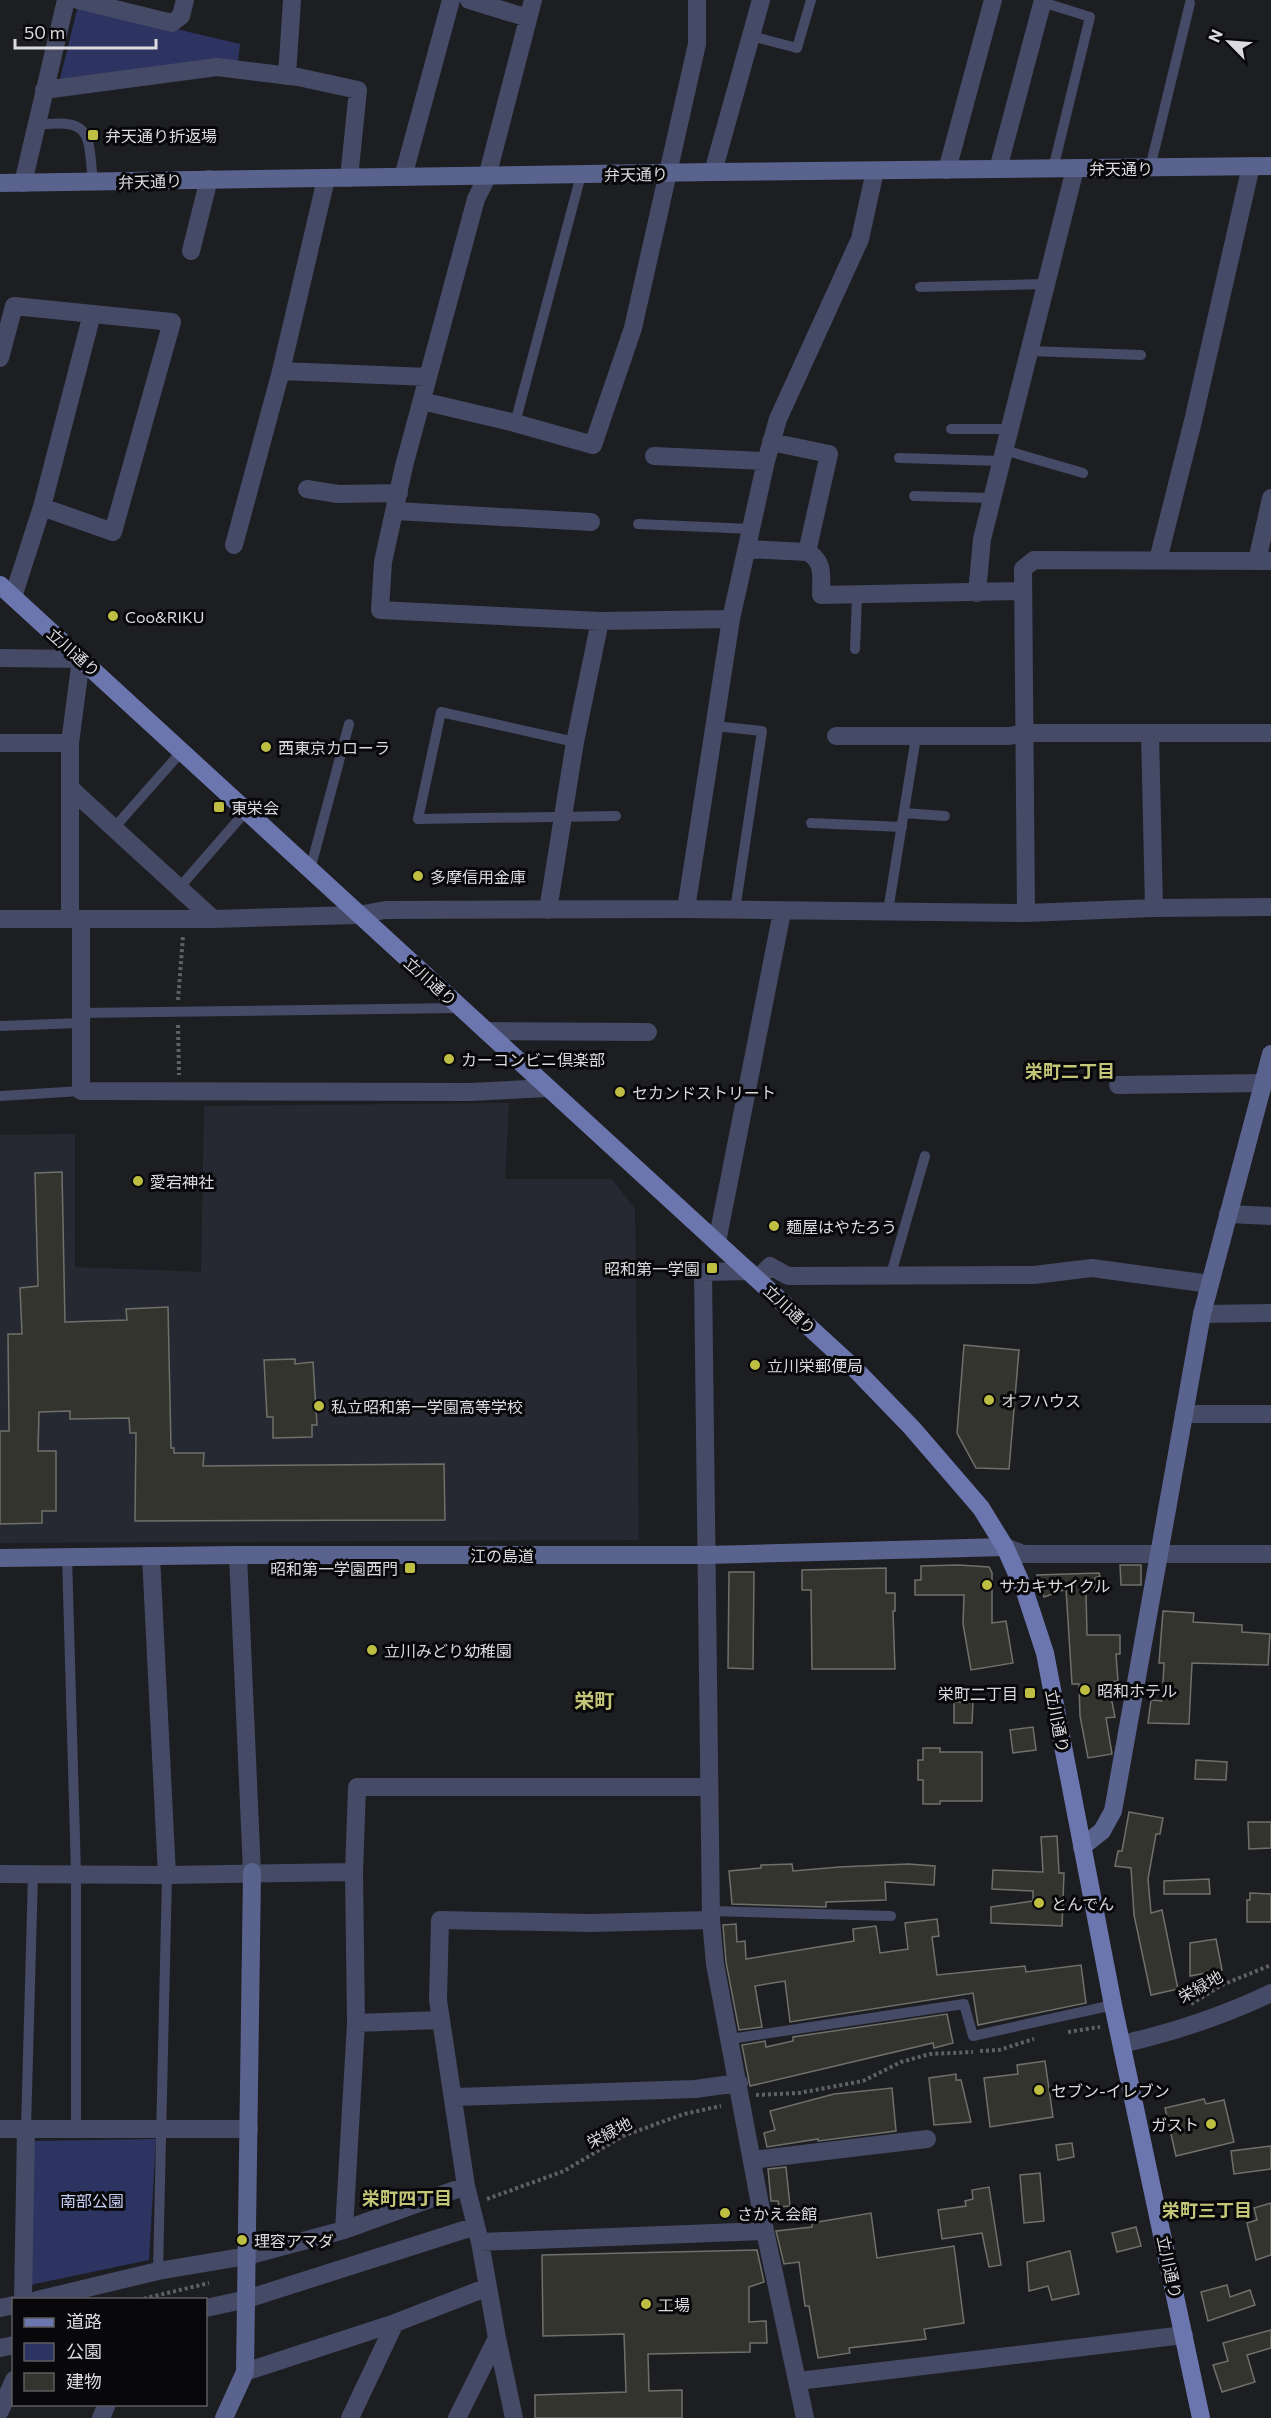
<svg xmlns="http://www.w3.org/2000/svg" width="1271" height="2418" viewBox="0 0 1271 2418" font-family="Commissioner,'Noto Sans JP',sans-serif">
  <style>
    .built { fill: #272932 }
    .green { fill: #2e3461 }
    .building { fill: #34342f; stroke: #70706b; stroke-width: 1.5 }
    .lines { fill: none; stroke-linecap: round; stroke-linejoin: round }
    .path { stroke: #606164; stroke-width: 4; stroke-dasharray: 3 3; stroke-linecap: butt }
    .lane { stroke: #454a66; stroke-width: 10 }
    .street { stroke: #454a66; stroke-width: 18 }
    .secondary { stroke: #5a638e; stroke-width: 18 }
    .primary { stroke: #6b75ae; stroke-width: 18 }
    .poi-dot { fill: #bebf42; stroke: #08080a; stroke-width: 2 }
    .labels { text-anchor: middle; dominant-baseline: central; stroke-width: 6; stroke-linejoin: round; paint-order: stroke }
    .poi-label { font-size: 16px; fill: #dbdbde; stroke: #08080a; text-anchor: start }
    .street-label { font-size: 16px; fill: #dbdbde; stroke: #08080a }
    .park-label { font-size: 16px; fill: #c5cdf3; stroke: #08080a }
    .neighbourhood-label { font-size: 18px; font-weight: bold; fill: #c3c577; stroke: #08080a }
    .quarter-label { font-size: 20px; font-weight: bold; fill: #c3c577; stroke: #08080a }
  </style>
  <rect width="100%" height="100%" fill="#1d1e22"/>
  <path class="built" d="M509,1103L505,1179H612L635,1209L639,1540L0,1543V1135L75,1134V1267L201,1272L204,1106Z"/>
  <path class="green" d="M78,6L240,44L238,63L207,60L60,79Z
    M156,2139L149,2260L30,2285L32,2141Z"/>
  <path class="building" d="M62,1172L65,1322L127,1320L126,1309L168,1307L171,1448H174V1453H204L203,1466L444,1464L445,1520L135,1521L136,1433H130L129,1418L70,1419V1411L39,1412L38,1451H56V1511H42V1523L0,1524V1431H9L8,1334H22L20,1288L38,1286L35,1173Z
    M964,1345L1019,1350L1009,1469L976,1468L957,1433Z
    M295,1359V1364L313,1362L317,1425H312V1437L273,1438V1417H267L264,1360Z
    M958,1565L989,1567L992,1573V1623L1006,1621L1013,1663L971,1670L963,1624L964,1595H915V1580H921V1566Z
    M1120,1565H1141V1585H1121Z
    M886,1568V1593H895V1611H893L895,1669H812L811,1590H802V1570Z
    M729,1572H754L753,1669L728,1668Z
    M1099,1573L1100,1576L1095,1578V1590L1086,1591L1087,1635H1120V1654H1116L1118,1681L1108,1682L1115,1717L1106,1718L1112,1754L1088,1758L1080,1716L1079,1684H1072L1066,1589L1044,1597L1037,1575Z
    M1163,1611L1194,1613L1193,1622L1242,1625V1632L1270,1634L1268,1665L1192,1663L1189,1724L1148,1723L1151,1700L1162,1701L1164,1663H1159Z
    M954,1702H973L972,1723H954Z
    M1033,1727L1036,1750L1013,1753L1010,1730Z
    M923,1748H940V1752H982V1801H940V1804H923V1780H918V1760H923Z
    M1196,1760L1227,1762L1226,1780L1195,1779Z
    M1129,1812L1163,1818L1160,1834H1156L1148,1879L1151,1913L1162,1910L1178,1989L1151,1995L1134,1915L1131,1868L1115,1866L1118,1851H1122Z
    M1248,1822H1271V1848L1249,1849Z
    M1057,1836L1059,1873H1064L1062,1926L991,1923V1907L1033,1901V1891L992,1889L993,1870L1043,1872L1041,1837Z
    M792,1864L793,1871L839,1867L908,1864L935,1866L934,1885L885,1882L886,1900L826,1902V1907L732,1904L729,1871L761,1868V1865Z
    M1209,1879L1210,1894H1164V1881Z
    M1250,1893L1271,1894V1922H1247V1900H1250Z
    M937,1919L939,1936L932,1937L937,1975L1025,1966L1026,1972L1081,1965L1086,2003L978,2025L973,1993L790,2022L785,1981L755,1986L762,2027L739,2030L726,1962L723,1925L736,1924L737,1942L745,1941L746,1959L854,1941L853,1929L876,1926L880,1953L908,1949L905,1923Z
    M1216,1939L1222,1970L1190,1976V1943Z
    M947,2014L953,2043L934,2048L933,2043L750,2086L742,2045L765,2041L766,2047L793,2041V2037Z
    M1045,2061L1053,2117L990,2127L984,2078L1018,2074L1017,2065Z
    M956,2074V2080H961L971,2122L934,2125L929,2078Z
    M892,2088L896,2131L818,2141V2139L767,2147L764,2133L775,2130L770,2111L834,2094Z
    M1204,2099L1206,2104L1224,2100L1234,2142L1176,2156L1165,2108Z
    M1072,2143L1074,2157L1058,2160L1056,2145Z
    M1271,2146V2169L1234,2174L1231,2151Z
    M786,2167L790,2206L779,2207L778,2201H771L768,2169Z
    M1040,2173L1044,2221L1024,2223L1020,2175Z
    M989,2187L1001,2265L989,2267L982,2233L942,2239L938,2210L966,2206L965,2201L973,2199L972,2190Z
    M1271,2203V2255L1256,2260L1247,2223L1257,2220L1254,2208Z
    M871,2213L877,2258L954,2246L964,2323L924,2329L926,2339L849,2348L850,2353L818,2358L809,2306H805L799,2262L784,2264L776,2231L812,2227V2223Z
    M1136,2227L1141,2246L1117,2252L1112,2233Z
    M757,2250L764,2282L749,2287V2322L766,2321L767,2343H750V2352L648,2354L649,2391L682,2390V2418H535V2395L626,2392L624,2334L543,2336L542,2255Z
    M1070,2251L1079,2294L1052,2300L1048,2286L1029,2291L1027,2262Z
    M1227,2285L1230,2297L1250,2290L1255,2305L1208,2321L1201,2292Z
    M1271,2330V2348L1247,2355L1255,2382L1222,2392L1213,2365L1228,2361L1223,2343Z"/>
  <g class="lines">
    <path class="path" d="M178,1000L183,936
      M178,1025L179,1075
      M1191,2004L1222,1985L1271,1965
      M1068,2032L1100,2027
      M980,2051L999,2050L1034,2039
      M756,2095L799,2093L863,2081L901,2062L930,2054L973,2052
      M487,2199L564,2171L623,2136L684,2114L721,2106
      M138,2300L209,2283"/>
    <path class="lane" d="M1042,2L1090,17L1053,169
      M751,36L797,48L811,0
      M35,125C93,118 88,133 93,183
      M1150,168L1190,3
      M920,287L1045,284
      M1029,351L1141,355
      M515,423L581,175
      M951,429H1009
      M1004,450L1083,473
      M899,458L1001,461
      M914,496L992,498
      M638,524L751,529
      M855,649L857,596
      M715,726L762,731L735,910
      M575,742L441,712L418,819L616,816
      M904,813L945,816
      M811,823L902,827
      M114,828L182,751
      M310,870L349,724
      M179,888L247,810
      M888,911L916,737
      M80,1013L460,1008
      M0,1026L80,1023
      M0,1096L81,1091
      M891,1274L925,1156
      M67,1556L76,1874V2129
      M711,1911L891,1916
      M730,2039L964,2004L973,2036L1113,2005
      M26,2129L33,1874
      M158,2271L167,1875"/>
    <path class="street" d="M78,0L172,23L181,16L185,0
      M469,0L528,18
      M533,0L487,177L476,199L404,466L383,562L380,610L600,621L731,619
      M287,76L292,0
      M44,90L217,67L298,77L358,90L349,178
      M998,169L1043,0
      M947,170L993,0
      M713,172L761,0
      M403,177L451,0
      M326,179L281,371L428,377
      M23,183L66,0
      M191,251L209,179
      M0,358L14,306L172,322L113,532L42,507
      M422,401L515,423L593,445L633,328L697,44V0
      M771,442L829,454L807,552
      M654,456L766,461
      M307,489L338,494L399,493
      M396,511L591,522
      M234,545L281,371
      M747,549L807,552C825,561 821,577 821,595L1023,591
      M1158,560L1193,421L1251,166
      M1257,561L1271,498
      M977,593L982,539L1075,169
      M13,597L42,507L92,314
      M0,658L81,659L70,743V919
      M1150,733L1154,908
      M836,736H1009L1025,733H1271
      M0,743H70
      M70,788L213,919
      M686,909L731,619L766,461L778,419L860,239L875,171
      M548,910L575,742L600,621
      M1026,913L1023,569L1034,560L1271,561
      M0,919H213L358,915L385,910L686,909L1026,913L1154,908L1271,907
      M81,919V1091L470,1092L548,1088
      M486,1031L648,1032
      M1118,1085L1263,1083
      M1228,1214L1271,1216
      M717,1242L782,912
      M749,1271L703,1272L711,1920L715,1964L765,2231L805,2418
      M757,1279L770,1266L788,1276L1034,1275L1092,1268L1210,1284
      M1202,1314L1271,1313
      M1184,1414H1271
      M1005,1547L1023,1554H1271
      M238,1555L252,1872
      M151,1556L167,1875
      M354,1872L357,1787H708
      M0,1874L167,1875L354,1872L356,2023L344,2230
      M356,2023L441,2020
      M1122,2044C1174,2032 1223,2016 1271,1993
      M454,2097L695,2089L739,2083
      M0,2129H249
      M752,2160L927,2139
      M480,2242L765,2231
      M23,2300L26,2129
      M37,2300L158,2271L247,2256L344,2230L466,2186
      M0,2308L14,2305
      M206,2308L247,2299L476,2226
      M0,2348L14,2345
      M245,2372L395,2323L488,2287
      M798,2381L1184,2335
      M0,2411L14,2380
      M101,2418L107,2404
      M350,2418L395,2323
      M457,2418L497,2338
      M514,2418L497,2338L480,2242L466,2186L438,2000L440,1920L591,1923L711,1920"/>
    <path class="secondary" d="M0,183L713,172L1271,166
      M0,1558L238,1555H706L1005,1547
      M1082,1847L1102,1831L1113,1811L1202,1314L1271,1054
      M224,2418L245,2372L252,1872"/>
    <path class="primary" d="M0,585L856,1370L912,1428L981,1508L1005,1547L1025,1592L1045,1653L1113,2005L1201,2418"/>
  </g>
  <g class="poi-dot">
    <rect x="87" y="129" width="12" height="12" rx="3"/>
    <circle cx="113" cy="616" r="6"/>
    <circle cx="266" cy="747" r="6"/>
    <rect x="213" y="801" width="12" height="12" rx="3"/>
    <circle cx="418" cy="876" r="6"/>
    <circle cx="449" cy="1059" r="6"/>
    <circle cx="620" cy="1092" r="6"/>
    <circle cx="138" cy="1181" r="6"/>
    <circle cx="774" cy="1226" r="6"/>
    <rect x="706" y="1262" width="12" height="12" rx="3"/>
    <circle cx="755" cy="1365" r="6"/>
    <circle cx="989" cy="1400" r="6"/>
    <circle cx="319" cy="1406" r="6"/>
    <rect x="404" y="1562" width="12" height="12" rx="3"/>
    <circle cx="987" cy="1585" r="6"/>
    <circle cx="372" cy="1650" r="6"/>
    <circle cx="1085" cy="1690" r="6"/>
    <rect x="1024" y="1687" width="12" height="12" rx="3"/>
    <circle cx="1039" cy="1903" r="6"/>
    <circle cx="1039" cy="2090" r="6"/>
    <circle cx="1211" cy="2124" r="6"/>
    <circle cx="725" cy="2213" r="6"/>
    <circle cx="242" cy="2240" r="6"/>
    <circle cx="646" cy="2304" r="6"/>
  </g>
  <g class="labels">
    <g class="poi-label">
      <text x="105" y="135">弁天通り折返場</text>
      <text x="125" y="616">Coo&amp;RIKU</text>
      <text x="278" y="747">西東京カローラ</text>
      <text x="231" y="807">東栄会</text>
      <text x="430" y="876">多摩信用金庫</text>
      <text x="461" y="1059">カーコンビニ倶楽部</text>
      <text x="632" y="1092">セカンドストリート</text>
      <text x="150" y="1181">愛宕神社</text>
      <text x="786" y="1226">麺屋はやたろう</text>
      <text x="700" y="1268" text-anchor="end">昭和第一学園</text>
      <text x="767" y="1365">立川栄郵便局</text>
      <text x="1001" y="1400">オフハウス</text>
      <text x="331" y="1406">私立昭和第一学園高等学校</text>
      <text x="398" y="1568" text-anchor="end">昭和第一学園西門</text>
      <text x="999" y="1585">サカキサイクル</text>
      <text x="384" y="1650">立川みどり幼稚園</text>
      <text x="1097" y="1690">昭和ホテル</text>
      <text x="1018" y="1693" text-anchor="end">栄町二丁目</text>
      <text x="1051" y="1903">とんでん</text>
      <text x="1051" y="2090">セブン-イレブン</text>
      <text x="1199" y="2124" text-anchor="end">ガスト</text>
      <text x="737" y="2213">さかえ会館</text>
      <text x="254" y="2240">理容アマダ</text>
      <text x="658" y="2304">工場</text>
    </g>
    <g class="street-label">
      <text x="1121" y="168">弁天通り</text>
      <text transform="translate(636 174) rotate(-1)">弁天通り</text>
      <text transform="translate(150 181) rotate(-2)">弁天通り</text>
      <text transform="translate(74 652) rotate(42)">立川通り</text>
      <text transform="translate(431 981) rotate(42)">立川通り</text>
      <text transform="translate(790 1309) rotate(43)">立川通り</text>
      <text x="502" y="1555">江の島道</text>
      <text transform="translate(1058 1721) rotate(79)">立川通り</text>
      <text transform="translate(1200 1986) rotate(-29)">栄緑地</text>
      <text transform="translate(609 2132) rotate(-27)">栄緑地</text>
      <text transform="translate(1170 2267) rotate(78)">立川通り</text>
    </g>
    <g class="park-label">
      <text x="92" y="2200">南部公園</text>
    </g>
    <g class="neighbourhood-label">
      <text x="1070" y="1071">栄町二丁目</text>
      <text x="407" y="2198">栄町四丁目</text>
      <text x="1207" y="2210">栄町三丁目</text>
    </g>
    <g class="quarter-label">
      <text x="594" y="1700">栄町</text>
    </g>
  </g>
  <rect x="12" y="2298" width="195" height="108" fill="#08080a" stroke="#5c5c5f" stroke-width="1.5"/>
  <rect x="24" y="2318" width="30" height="9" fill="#6b75ae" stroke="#5c5c5f" stroke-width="1.5"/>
  <text x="66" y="2328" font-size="18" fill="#dbdbde">道路</text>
  <rect x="24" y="2343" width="30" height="18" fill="#2e3461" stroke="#5c5c5f" stroke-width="1.5"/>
  <text x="66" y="2358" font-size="18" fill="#dbdbde">公園</text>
  <rect x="24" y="2373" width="30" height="18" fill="#34342f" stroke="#5c5c5f" stroke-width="1.5"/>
  <text x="66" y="2388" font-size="18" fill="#dbdbde">建物</text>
  <g transform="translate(1229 42) rotate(295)" stroke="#08080a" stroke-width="4.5" paint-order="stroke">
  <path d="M0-4.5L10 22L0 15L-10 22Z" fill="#dbdbde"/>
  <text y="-9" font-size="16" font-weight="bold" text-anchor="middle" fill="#dbdbde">N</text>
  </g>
  <path d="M15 39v9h141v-9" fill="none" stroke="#dbdbde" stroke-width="3"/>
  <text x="24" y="39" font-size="18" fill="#dbdbde" stroke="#08080a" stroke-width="4.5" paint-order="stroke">50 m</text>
</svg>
